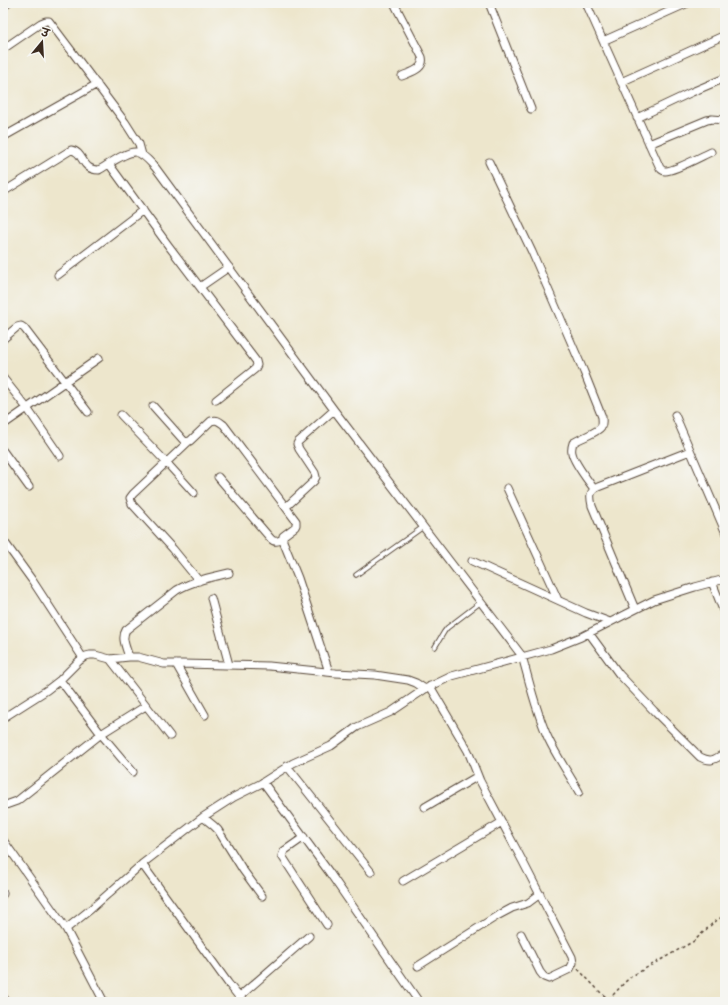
<svg xmlns="http://www.w3.org/2000/svg" width="728" height="1005" viewBox="0 0 728 1005" font-family="'Balsamiq Sans','Playpen Sans Deva',sans-serif">
  <style>
    .lines { fill: none; stroke-linecap: round; stroke-linejoin: round }
    .service-casing { stroke: #564638; stroke-width: 5.5 }
    .minor-casing { stroke: #564638; stroke-width: 9 }
    .path { stroke: #564638; stroke-width: 1.5; stroke-dasharray: 3 3; stroke-linecap: butt }
    .service { stroke: #fff; stroke-width: 3.5 }
    .minor { stroke: #fff; stroke-width: 7 }
  </style>
  <rect width="100%" height="100%" fill="#f6f6f2"/>
  <filter id="ink" filterUnits="userSpaceOnUse"><feTurbulence type="fractalNoise" baseFrequency=".025" numOctaves="2"/><feDisplacementMap in="SourceGraphic" scale="8" xChannelSelector="R" yChannelSelector="G"/><feConvolveMatrix kernelMatrix="1 2 1 2 8 2 1 2 1" color-interpolation-filters="sRGB"/></filter>
  <filter id="wash" filterUnits="userSpaceOnUse"><feTurbulence type="fractalNoise" baseFrequency=".012" numOctaves="4" result="noise"/><feDisplacementMap in="SourceGraphic" scale="16" xChannelSelector="R" yChannelSelector="G"/><feGaussianBlur stdDeviation="0.9" result="paint"/><feColorMatrix in="noise" values="0 0 0 0 0 0 0 0 0 0 0 0 0 0 0 0 0 1.4 0 .05"/><feComposite in="paint" operator="in"/></filter>
  <g filter="url(#wash)">
    <rect width="100%" height="100%" fill="#ede6cc"/>
  </g>
  <g filter="url(#ink)">
    <g class="lines">
      <defs>
        <path id="service" d="M356,575L423,527
          M435,647L444,632L447,628L481,602"/>
        <path id="minor" d="M7,3V4
          M394,3L422,57C425,69 411,72 402,76
          M489,3L531,109
          M586,3L660,168C662,170 663,171 665,171C673,172 702,156 711,152
          M603,41L688,3
          M3,49L41,23L46,21H49L125,122L139,144L142,155
          M621,82L725,35
          M637,118L692,92L725,78
          M3,137L97,84
          M649,144L707,120L712,119L725,120
          M489,162L532,252L584,372L602,417C602,420 603,424 601,427C597,433 580,438 573,443C572,446 571,449 572,453C574,463 587,479 594,489
          M109,164L168,245L256,361L257,365L255,369L216,400
          M3,192L71,150C85,152 80,170 99,170C108,165 126,151 136,152C144,154 150,162 155,167L334,410L522,656C530,684 536,712 548,738C557,757 569,774 579,792
          M58,275L143,210
          M200,287L229,267
          M3,339L17,327L21,326L24,328L88,412
          M3,378L27,408L60,456
          M153,406L185,442L190,441L211,421C217,419 219,421 224,425L296,521V525L295,527L283,536V541L298,578L329,672
          M121,415L166,462L194,493
          M675,415L725,531
          M3,425L99,358
          M188,442L133,494L130,498L132,504L173,549L199,581
          M3,451L29,487
          M218,477L271,539C275,543 278,541 283,539
          M507,488L558,600
          M286,507L314,481L316,477L315,473L299,449L297,444L298,442L334,410
          M3,540L32,580L83,658
          M472,561L586,613L610,622
          M712,582L725,615
          M211,598L229,665
          M635,609L592,506C590,497 589,491 598,487L690,451
          M589,633L619,674L654,711L700,757C712,763 715,759 725,753
          M129,657C126,647 121,638 126,630L177,590C193,581 211,577 229,573
          M176,664L205,715
          M60,680L101,734L133,772
          M430,686L468,751L480,781L522,860L572,957L573,963L570,969L549,979L544,977L540,972L521,934
          M145,704L170,736
          M3,718L47,690L60,680L79,661L86,656L90,655H95L110,659L129,657H138L164,664H182L269,666L336,673L375,675L408,680L416,683L425,689
          M287,766L371,872
          M263,782L329,872L419,1002
          M3,806L17,801L101,734L144,707L145,704L110,659
          M425,807L478,776
          M203,817L214,826L218,830L243,870L262,896
          M304,837L284,851L282,856L327,925
          M3,840L66,929L104,1002
          M142,864L228,983L243,1002
          M403,881L502,822
          M3,893V894
          M66,929L91,909L142,864L203,817L234,797L260,784L293,763L331,746L357,727L391,712L425,689L452,676L551,649L581,637L654,600L695,587L725,579
          M418,966L497,916L512,908L528,903L540,894
          M3,997L7,1002
          M239,997L309,936"/>
      </defs>
      <use href="#service" class="service-casing"/>
      <use href="#minor" class="minor-casing"/>
      <path class="path" d="M578,969L601,993L606,997L610,998L613,995L625,982L632,976L694,941L713,923L725,915"/>
      <use href="#service" class="service"/>
      <use href="#minor" class="minor"/>
    </g>
  </g>
  <rect width="728" height="1005" fill="none" stroke="#f6f6f2" stroke-width="16"/>
  <g transform="translate(42 42) rotate(18)" stroke="#f6f6f2" stroke-width="3" paint-order="stroke">
  <path d="M0-3L7 15L0 10L-7 15Z" fill="#3b2a1e"/>
  <text y="-6" font-size="11" font-weight="bold" text-anchor="middle" fill="#3b2a1e">उ</text>
  </g>
</svg>
